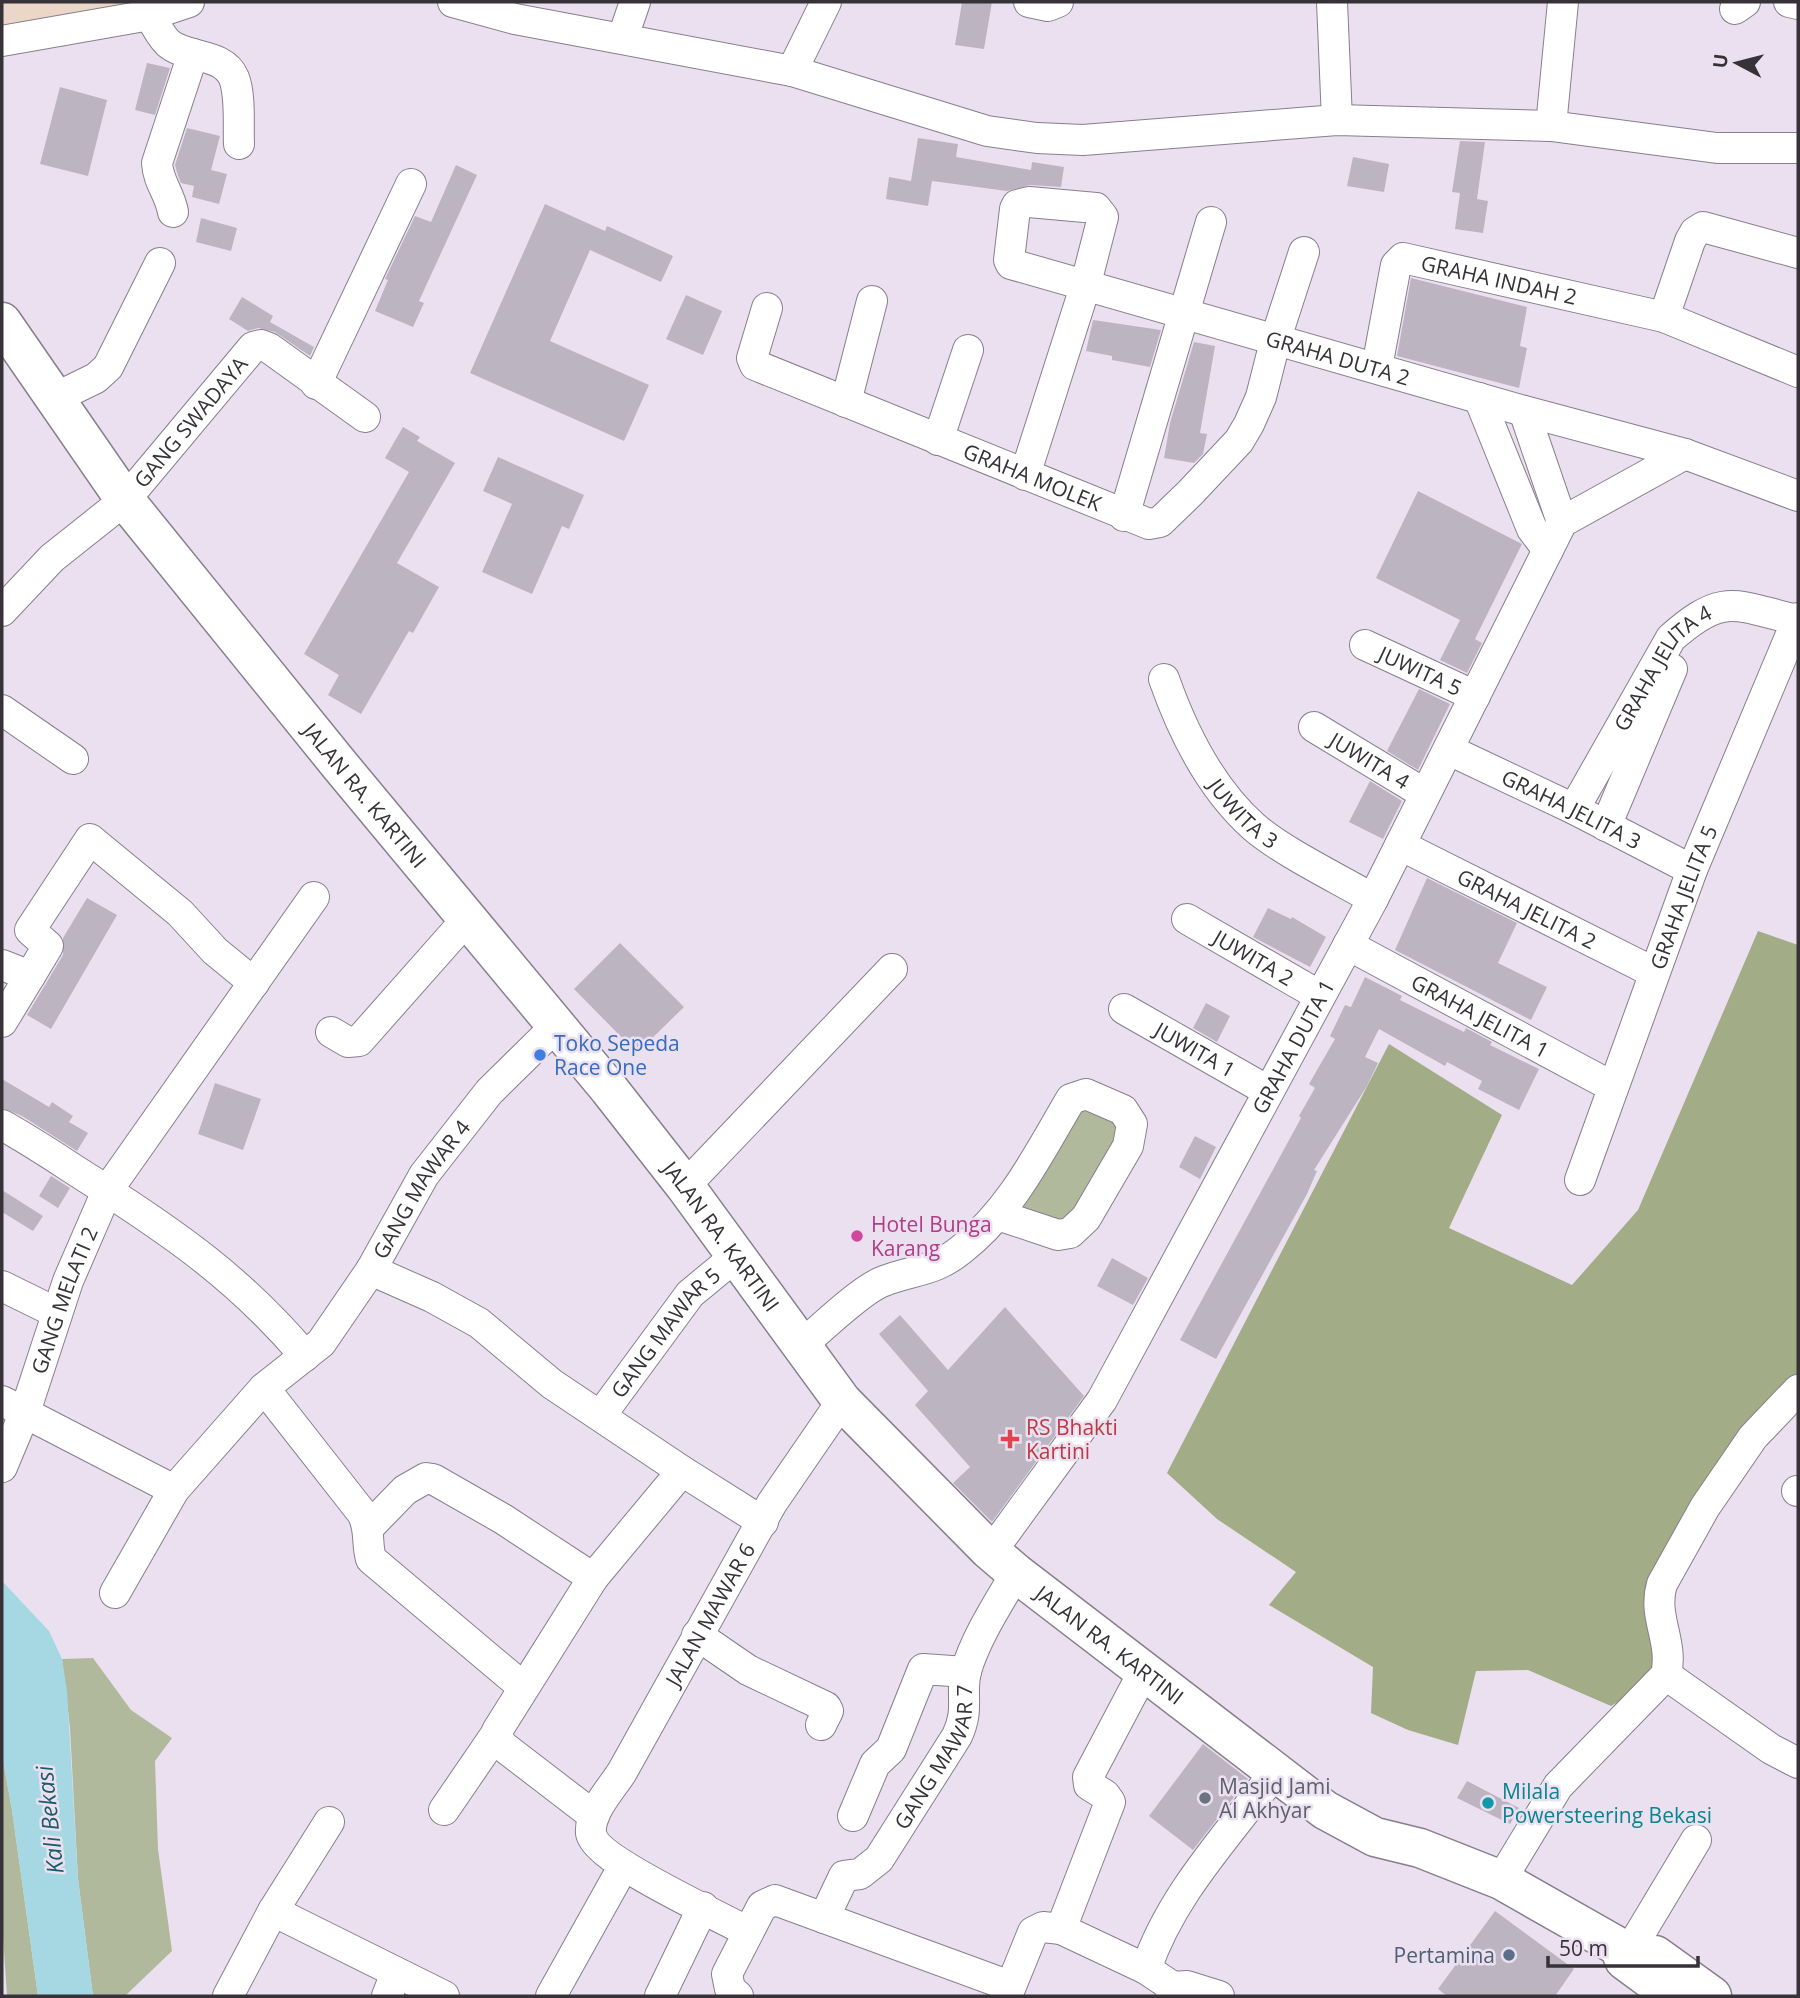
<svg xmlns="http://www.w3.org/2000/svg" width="1800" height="1998" viewBox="0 0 1800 1998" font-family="'Open Sans',sans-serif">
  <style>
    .commercial { fill: #ead7c7 }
    .green { fill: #b0b99b }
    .forest { fill: #a2ac86 }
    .water { fill: #a5d8e3 }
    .building { fill: #bdb4c2 }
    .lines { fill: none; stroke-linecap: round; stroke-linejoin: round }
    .minor-casing { stroke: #887e8c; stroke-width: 32 }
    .major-casing { stroke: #887e8c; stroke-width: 41 }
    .minor { stroke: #fff; stroke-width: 30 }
    .major { stroke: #fff; stroke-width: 38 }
    .shop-dot { fill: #3f7fe0; stroke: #ebe0f0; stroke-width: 2.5 }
    .hotel-dot { fill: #d1479c; stroke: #ebe0f0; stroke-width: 2.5 }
    .health-dot { fill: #e0444e; stroke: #ebe0f0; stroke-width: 2.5 }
    .worship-dot { fill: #6b7280; stroke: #ebe0f0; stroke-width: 2.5 }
    .culture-dot { fill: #0f9aa8; stroke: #ebe0f0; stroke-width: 2.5 }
    .service-dot { fill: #5c6f8a; stroke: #ebe0f0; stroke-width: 2.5 }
    .labels { text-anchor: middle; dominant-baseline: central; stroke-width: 5; stroke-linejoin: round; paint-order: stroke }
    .street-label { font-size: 21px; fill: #363238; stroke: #ebe0f0 }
    .shop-label { font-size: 21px; fill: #366cbe; stroke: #ebe0f0; text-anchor: start }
    .hotel-label { font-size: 21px; fill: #b23c85; stroke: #ebe0f0; text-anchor: start }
    .health-label { font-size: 21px; fill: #be3a42; stroke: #ebe0f0; text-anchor: start }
    .worship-label { font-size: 21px; fill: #5b616d; stroke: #ebe0f0; text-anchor: start }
    .culture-label { font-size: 21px; fill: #0d838f; stroke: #ebe0f0; text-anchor: start }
    .service-label { font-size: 21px; fill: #4e5e75; stroke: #ebe0f0; text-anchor: end }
    .water-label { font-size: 23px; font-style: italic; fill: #185c69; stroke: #ebe0f0 }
  </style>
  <rect width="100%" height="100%" fill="#ebe0f0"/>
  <path class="commercial" d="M2,2H164L2,30Z"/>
  <path class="green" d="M1071,1099L1132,1124L1070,1233L998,1215Z
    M93,1658L131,1710L172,1738L155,1761L158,1849L172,1951L125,1996H93L78,1879L70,1728L62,1659Z
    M2,1755L12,1810L38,1996H7L2,1921Z"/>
  <path class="forest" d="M1758,931L1798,945V1390L1662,1584L1666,1675L1611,1706L1528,1670L1476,1671L1458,1745L1408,1730L1371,1713L1373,1667L1269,1605L1296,1572L1217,1519L1167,1473L1389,1044L1502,1115L1449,1228L1572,1285L1638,1210Z"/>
  <path class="water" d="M2,1581L49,1631L62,1659L67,1691L78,1879L93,1996H38L12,1810L2,1755Z"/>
  <path class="building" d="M962,2H992L984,49L955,45Z
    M147,63L170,68L155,115L135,110Z
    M60,87L107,100L88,176L40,164Z
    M187,128L220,136L211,170L227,174L219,204L192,197L194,186L181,183L178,176L175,165Z
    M918,138L958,144L956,157L1031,170L1032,162L1064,167L1061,187L1030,185L1007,191L932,181L928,206L886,199L889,177L911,181Z
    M1460,141L1485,142L1477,199L1488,201L1483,233L1455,229L1460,193L1452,192Z
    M1353,157L1389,164L1384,192L1347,186Z
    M456,165L477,175L419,301L424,303L413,327L375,311L388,280L385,279L415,216L431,222Z
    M545,204L605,231L607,226L673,256L661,282L590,250L550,341L649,385L624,441L470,373Z
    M201,218L237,228L231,251L196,242Z
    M1411,278L1527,307L1520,346L1527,348L1519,388L1397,356Z
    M686,295L722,311L703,355L666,339Z
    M242,297L273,316L270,322L314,347L310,356L275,332L258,328L248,331L229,319Z
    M1093,320L1161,330L1150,367L1112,360V356L1086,351Z
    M1194,342L1215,346L1200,433L1207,434L1203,454L1194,463L1164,458L1170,423Z
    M403,427L420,437L417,441L455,463L397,563L439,587L413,633L409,631L361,714L328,695L339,675L304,654L409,472L385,458Z
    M498,457L584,495L569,529L562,526L532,594L482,572L512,504L483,491Z
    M1418,491L1522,544L1475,639L1482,643L1467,673L1440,660L1460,620L1376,578Z
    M1419,689L1450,704L1418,770L1387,751Z
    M1370,781L1402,801L1383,839L1349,822Z
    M1427,878L1517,923L1498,963L1547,987L1531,1020L1395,950Z
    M87,898L117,915L51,1029L27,1015L63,955V938Z
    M1268,908L1291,919L1292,917L1326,937L1310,967L1253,937Z
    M620,943L684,1007L637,1053L574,989Z
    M1365,977L1402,996L1400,1000L1464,1032L1466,1028L1492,1042L1490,1045L1539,1069L1519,1110L1478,1089L1482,1081L1447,1062L1445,1066L1379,1029L1365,1057L1378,1063L1367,1086L1314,1170L1317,1171L1307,1194L1216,1359L1180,1340L1301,1118L1299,1116L1315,1088L1309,1084L1335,1039L1330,1036L1345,1005L1351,1007Z
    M1206,1003L1230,1016L1217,1042L1193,1028Z
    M2,1079L49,1107L52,1102L73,1116L69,1122L88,1133L77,1151L22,1116L2,1108Z
    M215,1083L261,1099L243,1150L198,1134Z
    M1195,1136L1216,1147L1200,1179L1179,1167Z
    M51,1176L70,1188L58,1208L39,1196Z
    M2,1190L43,1216L33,1231L2,1212Z
    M1112,1258L1148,1278L1133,1305L1097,1286Z
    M1005,1307L1084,1396L992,1522L953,1483L970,1467L915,1405L928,1391L879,1334L900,1315L948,1370Z
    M1203,1744L1248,1779L1193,1850L1149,1816Z
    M1467,1781L1519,1808L1510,1824L1457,1798Z
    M1495,1911L1574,1969L1555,1996H1447L1438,1989Z"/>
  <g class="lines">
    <defs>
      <g id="minor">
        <path d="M453,2L515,19L792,71L987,131L1037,138L1083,140L1337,120L1551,126L1717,148H1798"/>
        <path d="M1029,2L1048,6L1058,2"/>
        <path d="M1332,2L1337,120"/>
        <path d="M1789,2L1798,4"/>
        <path d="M1735,9L1745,2"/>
        <path d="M150,15C155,25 160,35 168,43C186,59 223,52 234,78C241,97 238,124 239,144"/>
        <path d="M623,37L635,2"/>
        <path d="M2,41L150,15L189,2"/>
        <path d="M792,71L826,2"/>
        <path d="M1551,126L1563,2"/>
        <path d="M173,212C170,194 158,182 157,163L193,54"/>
        <path id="s1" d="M767,308L752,358L755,365L1149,524L1160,522L1190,493L1239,441L1249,424L1261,397L1276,338L1304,252"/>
        <path d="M1664,317L1690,241L1695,232L1703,227L1798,253"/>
        <path id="s2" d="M1377,367L1396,265L1403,258L1664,317L1798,372"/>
        <path d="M316,384L411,184"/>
        <path d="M1479,398L1532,529L1548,550"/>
        <path d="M53,399L96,378L108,367L160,263"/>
        <path d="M846,402L872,301"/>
        <path d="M1524,411L1562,522"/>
        <path d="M938,440L968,350"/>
        <path id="s3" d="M1025,475L1085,287L1103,217L1096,208L1029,202L1017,205L1015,209L1009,260L1011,264L1524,411L1685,454L1798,496"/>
        <path d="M1124,516L1211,222"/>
        <path id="s4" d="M2,611L52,558L125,500L253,347L261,345L269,348L365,417"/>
        <path id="s5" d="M1365,645L1475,696"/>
        <path id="s6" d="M1164,679C1183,733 1210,788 1254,827C1283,852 1339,879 1373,899"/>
        <path d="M2,710L73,759"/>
        <path id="s7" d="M1314,727L1425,794"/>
        <path id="s8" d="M1449,750L1574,809L1692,870"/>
        <path id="s9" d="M1574,809L1671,638C1723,592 1734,605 1797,620"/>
        <path d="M1606,826L1672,669"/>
        <path id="s10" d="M1400,845L1653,972"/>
        <path id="s11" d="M1187,919L1320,996"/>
        <path id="s12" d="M1348,945L1613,1087"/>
        <path d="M2,965L30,976L2,1022"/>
        <path d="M30,976L48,946L30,930L90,839L180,913L215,951L254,983"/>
        <path id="s13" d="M1124,1009L1268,1091"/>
        <path d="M331,1032L348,1042L359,1041L467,919"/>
        <path d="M2,1125C33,1142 62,1162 92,1181C175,1234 241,1280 305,1356"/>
        <path id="s14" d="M1580,1180L1692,870L1798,618"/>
        <path d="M685,1186L892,969"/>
        <path d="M371,1270L432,1297L479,1323L552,1384L682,1471"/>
        <path d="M2,1286L57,1313"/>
        <path d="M800,1347C819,1330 863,1288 884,1281C915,1269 934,1272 962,1249C1012,1209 1039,1153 1071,1099L1086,1094L1123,1110L1132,1124L1128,1146L1086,1218L1070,1233L1058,1235L998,1215"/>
        <path d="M264,1388L362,1513C371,1529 366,1542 371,1559L523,1687"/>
        <path d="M2,1401L174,1490"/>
        <path id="s15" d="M601,1415L690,1294L736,1256"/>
        <path id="s16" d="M2,1467L25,1412L68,1281L107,1191L314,897"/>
        <path d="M1797,1491H1798"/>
        <path d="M369,1527L405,1490L426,1478L433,1479L503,1519L593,1578"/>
        <path id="s17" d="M991,1552L1102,1400L1373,899L1562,522L1685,454"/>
        <path id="s18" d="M115,1593L174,1490L264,1388L321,1343L371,1270L424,1175L489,1092L555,1027"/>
        <path d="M697,1635L748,1670L826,1707L828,1711L821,1725"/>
        <path d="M1666,1675L1771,1749L1798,1763"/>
        <path d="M444,1810L496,1734"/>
        <path d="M594,1816L504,1747L497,1739V1731L593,1578L682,1471L763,1522"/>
        <path d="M853,1816L875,1764L891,1749L923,1669L966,1672"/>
        <path d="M1501,1880L1558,1786L1666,1675C1674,1641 1652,1617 1662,1584L1705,1507L1753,1437L1798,1390"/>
        <path d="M273,1911L444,1996"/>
        <path id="s19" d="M824,1918L844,1876L860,1874L879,1859L957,1736C970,1708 960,1696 966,1671C976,1637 998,1604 1016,1573"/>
        <path d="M1061,1929L1146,1969L1173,1987L1171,1996"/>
        <path id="s20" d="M748,1932C720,1916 595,1860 591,1833C589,1812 612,1788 622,1772L772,1503L842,1401"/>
        <path d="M1624,1960L1696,1840"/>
        <path d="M1146,1969C1172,1893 1228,1836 1275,1772"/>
        <path d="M1173,1987L1187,1986L1219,1996"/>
        <path d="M228,1996L273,1911L329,1822"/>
        <path d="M387,1996L396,1973"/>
        <path d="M551,1996L623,1867"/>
        <path d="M660,1996L703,1907"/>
        <path d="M738,1996L730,1989L727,1974L762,1906L775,1900L1010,1986"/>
        <path d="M1007,1996L1033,1932L1043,1927L1061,1929L1110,1802L1105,1795L1089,1785L1088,1777L1144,1671"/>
      </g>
      <g id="major">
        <path id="s21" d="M2,322L125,500L338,763L609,1089L685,1186L842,1401L989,1550L1016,1573L1325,1810L1375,1837L1420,1848L1501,1880L1619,1947L1624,1960L1673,1996"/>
        <path d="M1655,1955L1712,1996"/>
      </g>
    </defs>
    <use href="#minor" class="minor-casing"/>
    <use href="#major" class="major-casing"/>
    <use href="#minor" class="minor"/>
    <use href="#major" class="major"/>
  </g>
  <circle class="shop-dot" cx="540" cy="1055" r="7"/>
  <circle class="hotel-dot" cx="857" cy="1236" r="7"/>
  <path class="health-dot" d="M1006.5 1428.5h7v7h7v7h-7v7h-7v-7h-7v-7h7z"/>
  <circle class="worship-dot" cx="1205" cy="1798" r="7"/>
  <circle class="culture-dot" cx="1488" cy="1803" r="7"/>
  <circle class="service-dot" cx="1509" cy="1955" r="7"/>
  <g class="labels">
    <g class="street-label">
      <text stroke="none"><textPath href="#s2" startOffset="212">GRAHA INDAH 2</textPath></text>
      <text stroke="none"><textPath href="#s3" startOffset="761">GRAHA DUTA 2</textPath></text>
      <text stroke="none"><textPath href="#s4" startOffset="268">GANG SWADAYA</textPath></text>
      <text stroke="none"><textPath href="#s1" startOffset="359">GRAHA MOLEK</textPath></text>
      <text stroke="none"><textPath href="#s5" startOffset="61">JUWITA 5</textPath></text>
      <text stroke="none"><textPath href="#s9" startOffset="168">GRAHA JELITA 4</textPath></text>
      <text stroke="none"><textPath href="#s7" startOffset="65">JUWITA 4</textPath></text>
      <text stroke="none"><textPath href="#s21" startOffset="597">JALAN RA. KARTINI</textPath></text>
      <text stroke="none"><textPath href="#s6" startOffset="158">JUWITA 3</textPath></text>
      <text stroke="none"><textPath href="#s8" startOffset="136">GRAHA JELITA 3</textPath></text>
      <text stroke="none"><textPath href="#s14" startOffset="301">GRAHA JELITA 5</textPath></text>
      <text stroke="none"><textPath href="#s10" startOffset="142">GRAHA JELITA 2</textPath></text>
      <text stroke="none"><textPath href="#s11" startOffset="77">JUWITA 2</textPath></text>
      <text stroke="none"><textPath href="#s12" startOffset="150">GRAHA JELITA 1</textPath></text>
      <text stroke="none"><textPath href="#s17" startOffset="590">GRAHA DUTA 1</textPath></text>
      <text stroke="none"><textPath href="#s13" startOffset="82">JUWITA 1</textPath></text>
      <text stroke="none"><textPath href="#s18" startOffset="511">GANG MAWAR 4</textPath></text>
      <text stroke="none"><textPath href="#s21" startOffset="1164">JALAN RA. KARTINI</textPath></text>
      <text stroke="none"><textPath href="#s16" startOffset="178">GANG MELATI 2</textPath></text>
      <text stroke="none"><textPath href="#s15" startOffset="105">GANG MAWAR 5</textPath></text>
      <text stroke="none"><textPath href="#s20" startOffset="438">JALAN MAWAR 6</textPath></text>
      <text stroke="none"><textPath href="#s21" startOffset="1731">JALAN RA. KARTINI</textPath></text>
      <text stroke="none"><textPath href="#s19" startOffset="205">GANG MAWAR 7</textPath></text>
    </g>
    <g class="shop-label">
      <text x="554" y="1043">Toko Sepeda<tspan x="554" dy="24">Race One</tspan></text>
    </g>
    <g class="hotel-label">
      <text x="871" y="1224">Hotel Bunga<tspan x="871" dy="24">Karang</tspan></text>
    </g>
    <g class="health-label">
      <text x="1026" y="1427">RS Bhakti<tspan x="1026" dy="24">Kartini</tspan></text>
    </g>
    <g class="worship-label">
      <text x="1219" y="1786">Masjid Jami<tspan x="1219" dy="24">Al Akhyar</tspan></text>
    </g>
    <g class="culture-label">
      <text x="1502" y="1791">Milala<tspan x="1502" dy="24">Powersteering Bekasi</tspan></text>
    </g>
    <g class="service-label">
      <text x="1495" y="1955">Pertamina</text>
    </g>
    <g class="water-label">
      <text transform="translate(49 1820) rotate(-96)">Kali Bekasi</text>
    </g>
  </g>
  <rect width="1800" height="1998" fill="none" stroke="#363238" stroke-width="7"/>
  <g transform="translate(1737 63) rotate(277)" stroke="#ebe0f0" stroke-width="5" paint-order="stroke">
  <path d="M0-5L12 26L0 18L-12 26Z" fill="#363238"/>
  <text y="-10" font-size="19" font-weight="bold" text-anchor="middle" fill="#363238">U</text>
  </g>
  <path d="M1548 1956v10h150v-10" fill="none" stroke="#363238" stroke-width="3.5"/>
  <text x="1559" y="1956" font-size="21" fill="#363238" stroke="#ebe0f0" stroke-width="5" paint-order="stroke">50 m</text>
</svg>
